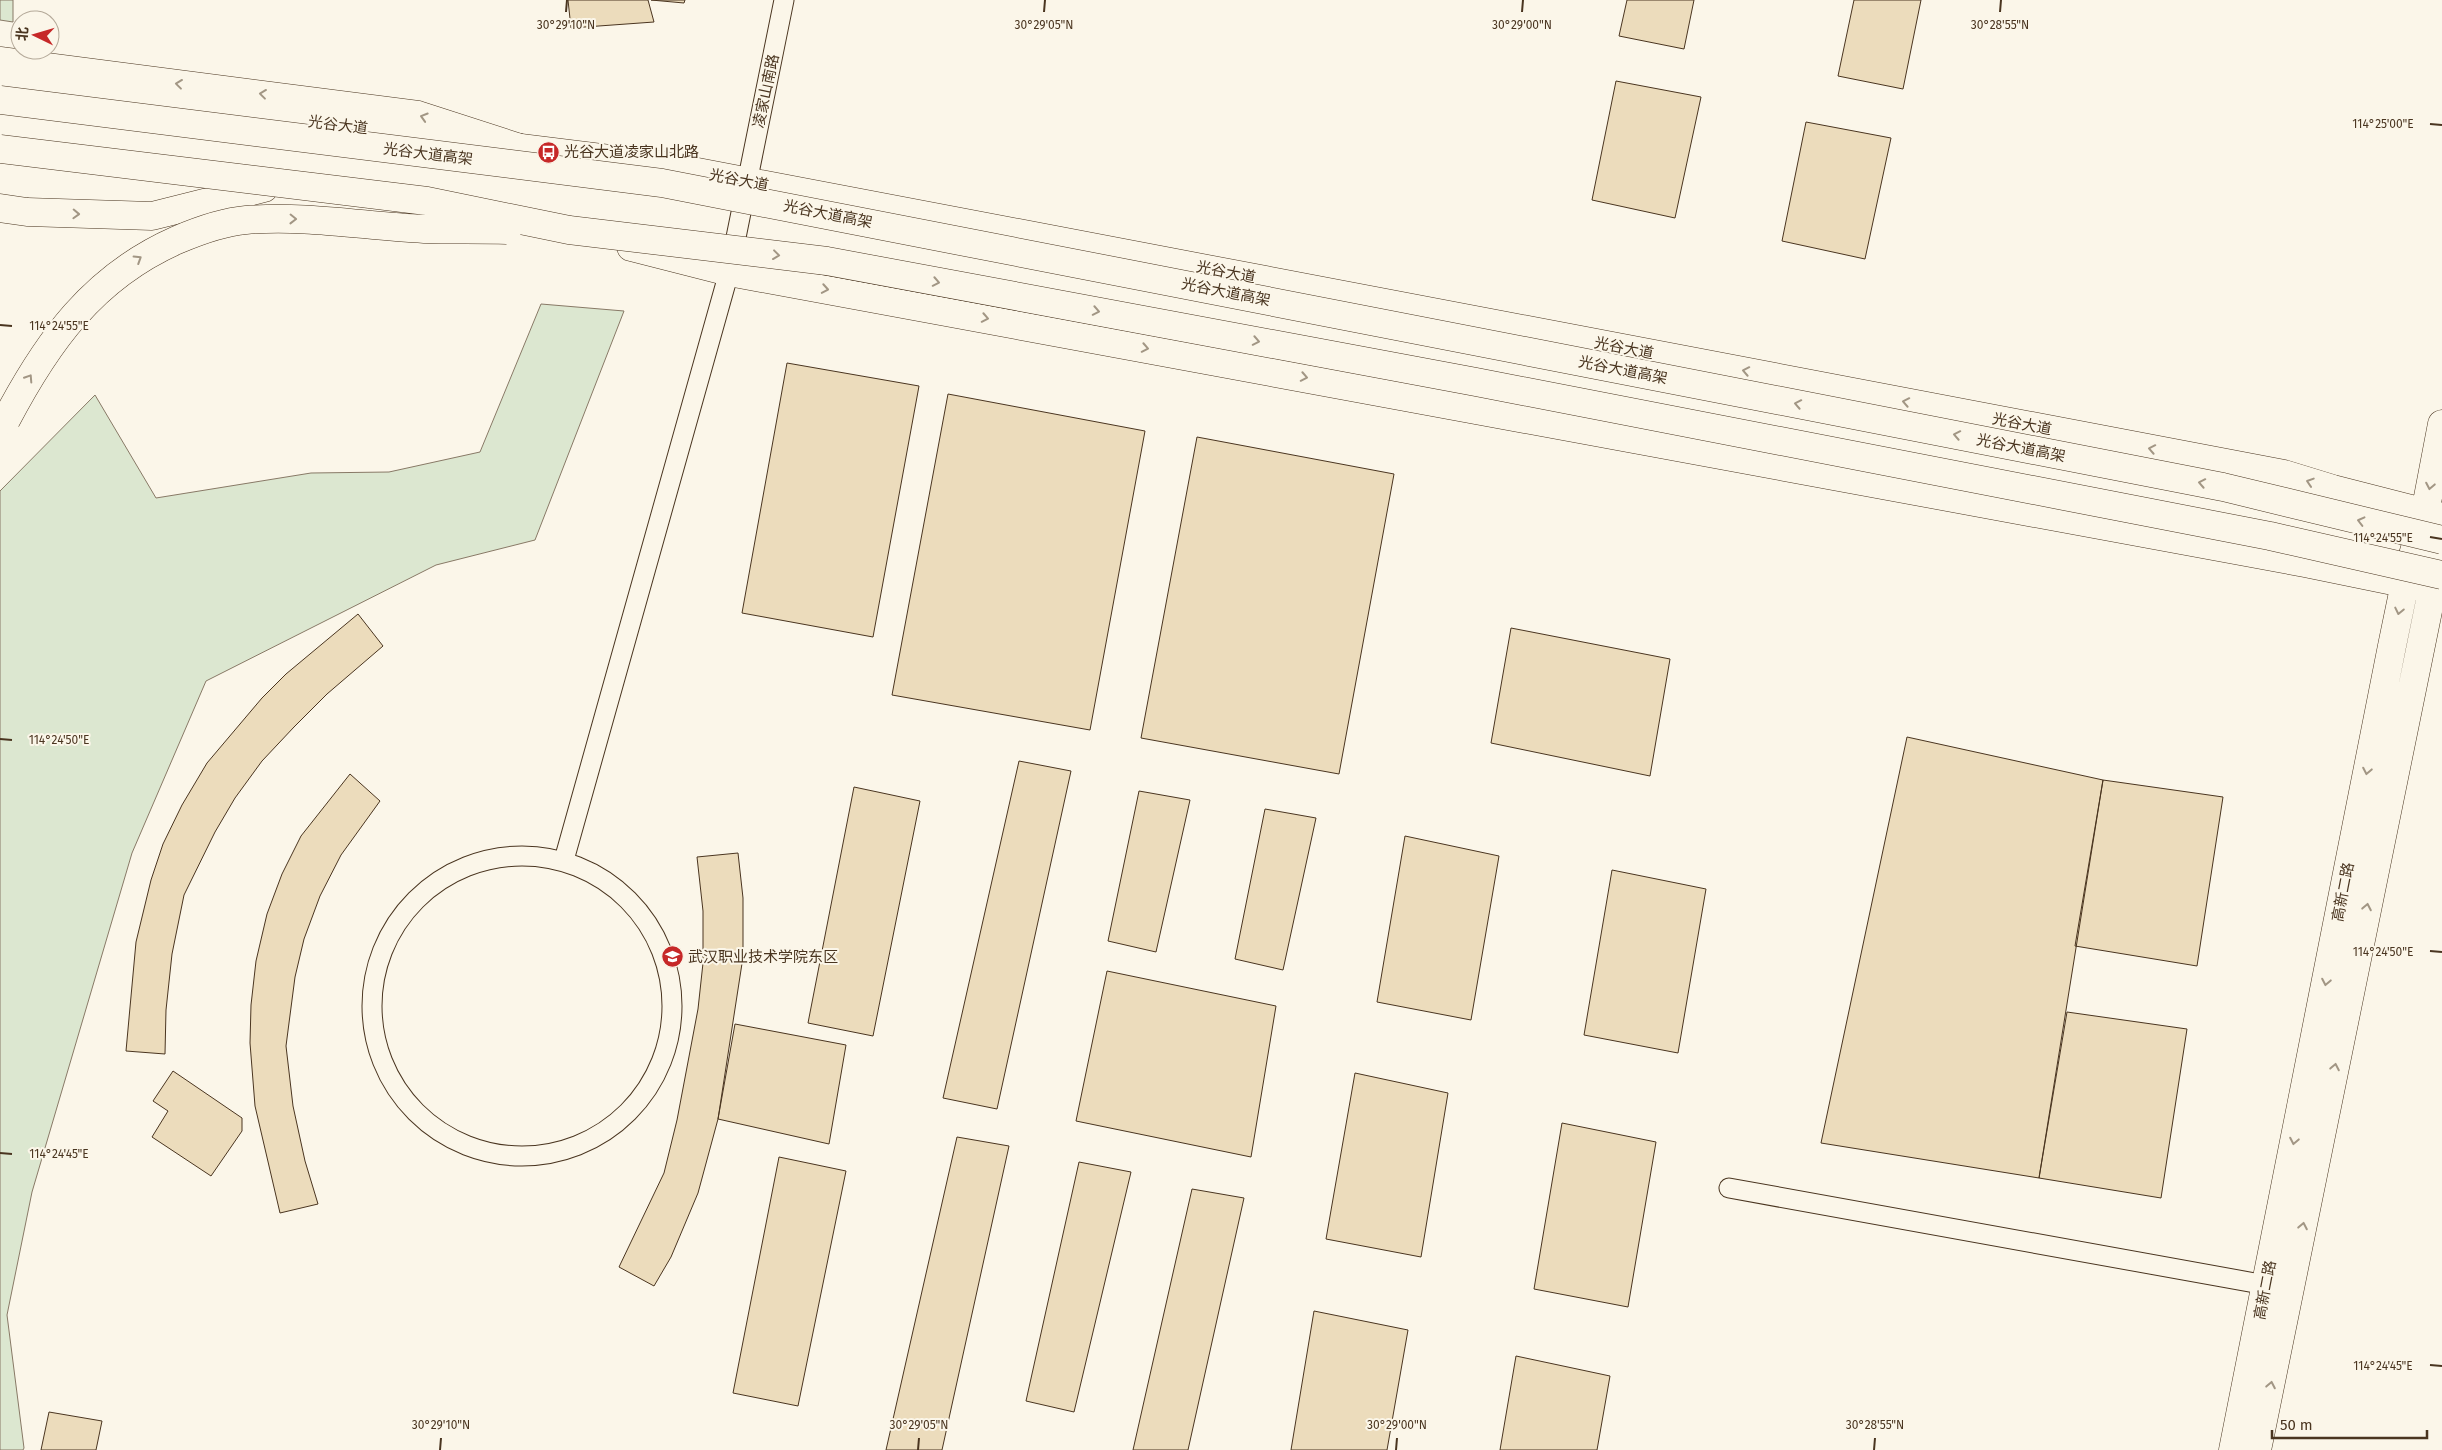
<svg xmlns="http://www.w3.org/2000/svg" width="2442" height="1450" viewBox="0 0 2442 1450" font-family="'Fira Sans','Noto Sans SC',sans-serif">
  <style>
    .green { fill: #dce7d0; stroke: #887966 }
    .building { fill: #ecdcbc; stroke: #4a3520 }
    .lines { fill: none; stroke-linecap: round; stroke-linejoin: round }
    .street-casing { stroke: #4a3520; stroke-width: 21 }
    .primary-casing { stroke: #4a3520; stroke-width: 29 }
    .highway-casing { stroke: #4a3520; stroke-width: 29 }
    .street { stroke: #fbf6e9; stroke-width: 19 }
    .primary { stroke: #fbf6e9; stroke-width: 28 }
    .highway { stroke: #fbf6e9; stroke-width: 28 }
    .highway-bridge-casing { stroke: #4a3520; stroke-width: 29; stroke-linecap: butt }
    .highway-bridge { stroke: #fbf6e9; stroke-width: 28 }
    .oneway { stroke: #a29684 }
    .ticks { fill: none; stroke: #4a3520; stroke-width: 2 }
    .labels { text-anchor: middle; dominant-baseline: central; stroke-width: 4; stroke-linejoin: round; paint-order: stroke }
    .street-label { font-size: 15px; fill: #4a3520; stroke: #fbf6e9 }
    .poi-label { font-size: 15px; fill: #4a3520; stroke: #fbf6e9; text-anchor: start }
    .ticks-label { font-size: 12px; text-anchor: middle; fill: #4a3520; stroke: #fbf6e9; stroke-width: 4; stroke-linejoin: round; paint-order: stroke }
  </style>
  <rect width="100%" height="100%" fill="#fbf6e9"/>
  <path class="green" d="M0,0H13V22L0,20Z
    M541,304L624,311L535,540L436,565L206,681L132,853L32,1192L7,1315L24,1448L23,1450H0V491L95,395L156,498L311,473L389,472L480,452Z"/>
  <path class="building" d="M568,0H648L654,22L571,28Z
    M651,0H685L684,3Z
    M1627,0H1694L1684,49L1619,36Z
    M1854,0H1921L1903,89L1838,76Z
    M1616,81L1701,97L1675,218L1592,200Z
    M1806,122L1891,138L1865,259L1782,241Z
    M787,363L919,386L873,637L742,613Z
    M948,394L1145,431L1090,730L892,695Z
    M1197,437L1394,474L1339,774L1141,738Z
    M358,614L383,646L327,694L294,727L262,761L235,798L215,832L184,895L172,954L166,1010L165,1054L126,1051L136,942L151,880L163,844L182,805L207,763L262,698L286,674Z
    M1511,628L1670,659L1650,776L1491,743Z
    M1907,737L2103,780L2039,1178L1821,1143Z
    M1019,761L1071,771L997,1109L943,1098Z
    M350,774L380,801L341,855L320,896L304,939L295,977L286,1046L293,1106L305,1161L318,1204L280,1213L255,1106L250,1043L251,1005L256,961L267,914L282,874L301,836Z
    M2103,780L2223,797L2197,966L2075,946Z
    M854,787L920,801L873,1036L808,1023Z
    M1139,791L1190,800L1156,952L1108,941Z
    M1265,809L1316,818L1283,970L1235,959Z
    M1405,836L1499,856L1471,1020L1377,1002Z
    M738,853L743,898V957L718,1119L698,1193L671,1257L654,1286L619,1267L664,1173L677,1120L698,1009L703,963V911L697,857Z
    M1612,870L1706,889L1678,1053L1584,1035Z
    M1107,971L1276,1006L1251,1157L1076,1121Z
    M2067,1012L2187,1029L2161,1198L2039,1178Z
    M735,1024L846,1045L829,1144L718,1119Z
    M173,1071L242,1118V1131L211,1176L152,1137L168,1111L153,1101Z
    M1355,1073L1448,1093L1421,1257L1326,1239Z
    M1562,1123L1656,1142L1628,1307L1534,1289Z
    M957,1137L1009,1146L942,1450H886Z
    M779,1157L846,1171L798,1406L733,1393Z
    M1079,1162L1131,1172L1074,1412L1026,1401Z
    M1192,1189L1244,1198L1188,1450H1133Z
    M1314,1311L1408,1330L1387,1450H1291Z
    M1516,1356L1610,1376L1597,1450H1500Z
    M49,1412L102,1421L96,1450H41Z"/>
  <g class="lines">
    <defs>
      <path id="street" d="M372 1006a150 150 0 1 1 300 0a150 150 0 1 1-300 0Z
        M564,860L729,272L784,0
        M1729,1188L2266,1285"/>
      <path id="primary" d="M0,83L666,166L2284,474L2333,489L2442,517
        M631,247L729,272L2305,563L2442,591
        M2233,1450L2392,646L2405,583L2425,513L2442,424
        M2257,1450L2442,542"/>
      <path id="highway" d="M0,61L418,115L520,148
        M0,208L27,212L152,216L264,188"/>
    </defs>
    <use href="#street" class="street-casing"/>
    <use href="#primary" class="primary-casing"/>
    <use href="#highway" class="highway-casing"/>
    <use href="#street" class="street"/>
    <use href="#primary" class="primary"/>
    <use href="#highway" class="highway"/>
    <defs>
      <path id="highway-bridge" d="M0,100L662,183L2223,487L2442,540
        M0,149L427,201L569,230L827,261L1476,382L2270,536L2442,575
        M6,420C47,342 93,277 177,240C198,231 222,222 246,220C305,215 364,226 424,229C451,230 479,229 507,230"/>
    </defs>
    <use href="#highway-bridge" class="highway-bridge-casing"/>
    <use href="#highway-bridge" class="highway-bridge"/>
  </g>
  <defs><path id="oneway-chevron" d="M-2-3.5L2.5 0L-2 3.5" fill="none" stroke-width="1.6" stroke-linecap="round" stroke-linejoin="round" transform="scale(1.25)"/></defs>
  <g class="oneway">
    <use href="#oneway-chevron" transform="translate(179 84) rotate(-173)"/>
    <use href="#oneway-chevron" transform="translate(263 94) rotate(-173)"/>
    <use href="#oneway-chevron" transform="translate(424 117) rotate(-163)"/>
    <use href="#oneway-chevron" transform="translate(76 214) rotate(2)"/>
    <use href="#oneway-chevron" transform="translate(293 219) rotate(1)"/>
    <use href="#oneway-chevron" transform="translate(776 255) rotate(7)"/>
    <use href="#oneway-chevron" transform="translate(138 259) rotate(-32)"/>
    <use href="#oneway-chevron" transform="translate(936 282) rotate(11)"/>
    <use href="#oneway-chevron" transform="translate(825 289) rotate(10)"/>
    <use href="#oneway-chevron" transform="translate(1096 311) rotate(11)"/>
    <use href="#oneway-chevron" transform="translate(985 318) rotate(11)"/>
    <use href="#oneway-chevron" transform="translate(1256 341) rotate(11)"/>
    <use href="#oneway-chevron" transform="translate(1145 348) rotate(11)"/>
    <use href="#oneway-chevron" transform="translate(1746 371) rotate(-169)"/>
    <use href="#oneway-chevron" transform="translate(1304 377) rotate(11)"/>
    <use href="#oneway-chevron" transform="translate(29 378) rotate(-57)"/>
    <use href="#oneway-chevron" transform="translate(1906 402) rotate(-169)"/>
    <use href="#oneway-chevron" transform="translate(1798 404) rotate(-169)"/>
    <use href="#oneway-chevron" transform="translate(1957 435) rotate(-169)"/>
    <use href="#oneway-chevron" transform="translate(2152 449) rotate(-169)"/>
    <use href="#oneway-chevron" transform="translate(2310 482) rotate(-162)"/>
    <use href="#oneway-chevron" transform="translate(2202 483) rotate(-169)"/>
    <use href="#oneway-chevron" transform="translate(2430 486) rotate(101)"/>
    <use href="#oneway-chevron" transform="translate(2361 521) rotate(-166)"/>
    <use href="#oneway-chevron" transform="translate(2399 611) rotate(102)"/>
    <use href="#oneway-chevron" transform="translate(2367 771) rotate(101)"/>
    <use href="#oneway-chevron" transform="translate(2367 907) rotate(-79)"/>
    <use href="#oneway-chevron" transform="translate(2326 982) rotate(101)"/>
    <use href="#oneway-chevron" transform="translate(2335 1067) rotate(-79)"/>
    <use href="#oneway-chevron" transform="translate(2294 1141) rotate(101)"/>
    <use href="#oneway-chevron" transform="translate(2303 1226) rotate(-79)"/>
    <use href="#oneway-chevron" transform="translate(2271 1385) rotate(-79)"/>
  </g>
  <path class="ticks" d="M566,12L567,0M1044,12L1045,0M1522,12L1523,0M2000,12L2001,0M2430,124L2442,125M0,325L12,326M2430,537L2442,539M0,739L12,740M2430,951L2442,952M0,1153L12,1154M2430,1365L2442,1366M440,1450L441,1438M918,1450L919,1438M1396,1450L1397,1438M1874,1450L1875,1438"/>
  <defs>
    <symbol id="bus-disc" viewBox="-11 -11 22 22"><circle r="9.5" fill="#c62828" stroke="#fbf6e9"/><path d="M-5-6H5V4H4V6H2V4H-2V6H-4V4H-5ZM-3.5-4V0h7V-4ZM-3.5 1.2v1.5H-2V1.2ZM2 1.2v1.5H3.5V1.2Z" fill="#fff"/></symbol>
    <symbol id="university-disc" viewBox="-11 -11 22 22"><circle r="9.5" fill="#c62828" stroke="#fbf6e9"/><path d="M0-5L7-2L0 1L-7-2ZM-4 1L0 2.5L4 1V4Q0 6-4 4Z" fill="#fff"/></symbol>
  </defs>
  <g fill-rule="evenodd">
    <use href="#bus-disc" x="536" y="140" width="25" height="25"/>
    <use href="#university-disc" x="660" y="944" width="25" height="25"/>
  </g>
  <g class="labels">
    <g class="street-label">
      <text transform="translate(766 91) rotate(-78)">凌家山南路</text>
      <text transform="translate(338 125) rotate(7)">光谷大道</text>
      <text transform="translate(428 154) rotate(7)">光谷大道高架</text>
      <text transform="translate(739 180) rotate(11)">光谷大道</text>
      <text transform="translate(828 214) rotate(11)">光谷大道高架</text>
      <text transform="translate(1226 272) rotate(11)">光谷大道</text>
      <text transform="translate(1226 292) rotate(11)">光谷大道高架</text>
      <text transform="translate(1624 348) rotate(11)">光谷大道</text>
      <text transform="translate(1623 370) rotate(11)">光谷大道高架</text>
      <text transform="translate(2022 424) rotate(11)">光谷大道</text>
      <text transform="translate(2021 448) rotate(11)">光谷大道高架</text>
      <text transform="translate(2343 892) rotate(-79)">高新二路</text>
      <text transform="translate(2265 1290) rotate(-79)">高新二路</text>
    </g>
    <g class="poi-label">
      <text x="564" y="152">光谷大道凌家山北路</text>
      <text x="688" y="957">武汉职业技术学院东区</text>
    </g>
  </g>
  <g class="ticks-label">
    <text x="566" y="29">30°29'10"N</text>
    <text x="1044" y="29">30°29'05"N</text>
    <text x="1522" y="29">30°29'00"N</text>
    <text x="2000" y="29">30°28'55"N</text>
    <text x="2383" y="128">114°25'00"E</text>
    <text x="59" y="330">114°24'55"E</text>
    <text x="2383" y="542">114°24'55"E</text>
    <text x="59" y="744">114°24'50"E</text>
    <text x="2383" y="956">114°24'50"E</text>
    <text x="59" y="1158">114°24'45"E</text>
    <text x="2383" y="1370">114°24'45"E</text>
    <text x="441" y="1429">30°29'10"N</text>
    <text x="919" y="1429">30°29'05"N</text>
    <text x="1397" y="1429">30°29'00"N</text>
    <text x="1875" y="1429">30°28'55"N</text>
  </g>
  <g transform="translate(35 35) rotate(275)"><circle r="24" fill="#fbf6e9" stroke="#b4a999"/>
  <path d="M0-4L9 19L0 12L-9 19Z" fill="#c62828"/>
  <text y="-8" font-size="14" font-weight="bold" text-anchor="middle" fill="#4a3520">北</text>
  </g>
  <path d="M2272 1430v8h155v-8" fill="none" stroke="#4a3520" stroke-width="2.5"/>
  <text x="2280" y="1430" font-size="15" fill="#4a3520" stroke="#fbf6e9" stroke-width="4" paint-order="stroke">50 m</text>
</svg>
